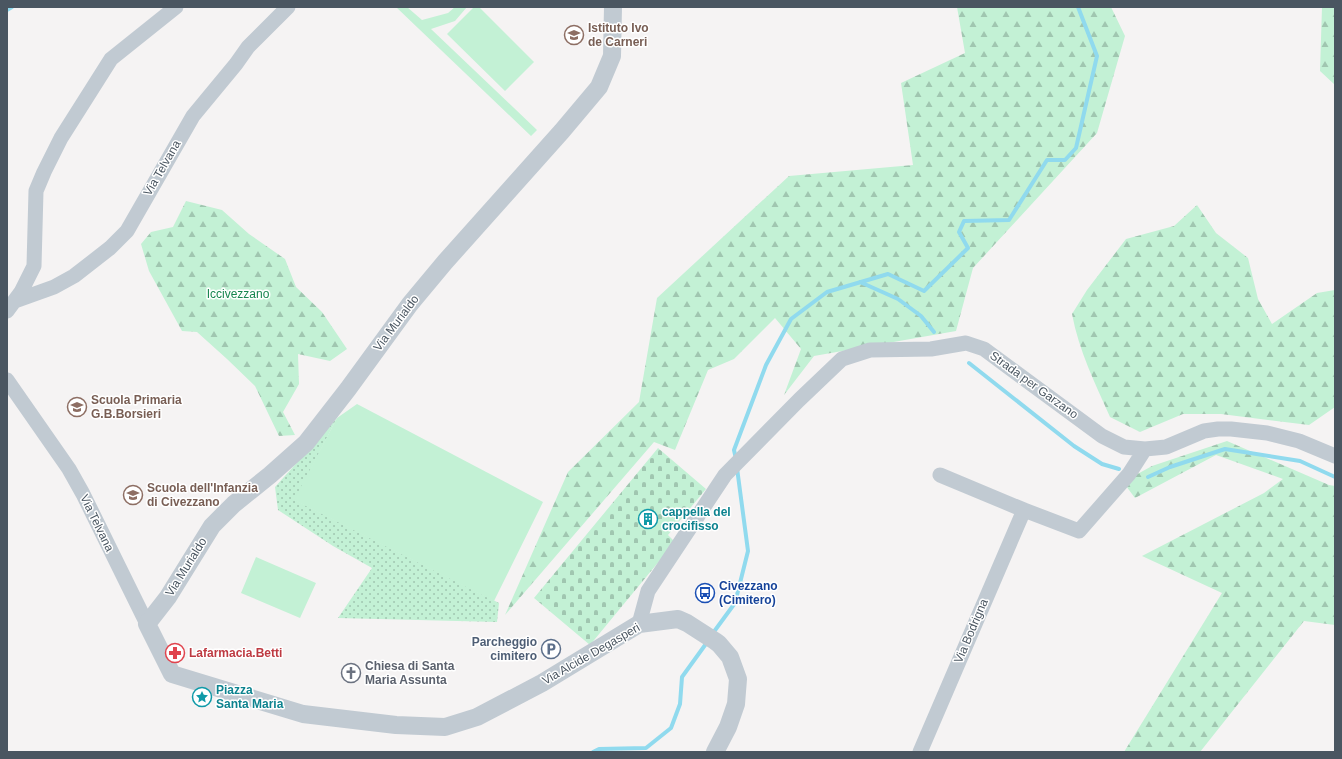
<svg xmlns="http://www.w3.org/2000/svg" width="1342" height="759" viewBox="0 0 1342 759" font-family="Helvetica,sans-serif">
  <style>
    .grass { fill: url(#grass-dots) }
    .forest { fill: url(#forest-firs) }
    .cemetery { fill: url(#cemetery-stones) }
    .pitch { fill: #c3f1d5 }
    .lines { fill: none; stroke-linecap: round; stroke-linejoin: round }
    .stream { stroke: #90daee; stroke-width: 4 }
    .minor { stroke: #c1cad2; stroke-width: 15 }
    .tertiary { stroke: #c1cad2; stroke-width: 18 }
    .labels { text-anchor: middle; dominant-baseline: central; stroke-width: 3; stroke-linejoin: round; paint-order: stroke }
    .education-label { font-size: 12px; font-weight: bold; fill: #785e54; stroke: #fff; text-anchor: start }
    .street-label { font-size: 12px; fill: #4a5661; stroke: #fff }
    .park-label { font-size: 12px; fill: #17864f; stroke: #fff }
    .culture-label { font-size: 12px; font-weight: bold; fill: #0d838f; stroke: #fff; text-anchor: start }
    .transit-label { font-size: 12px; font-weight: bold; fill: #164399; stroke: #fff; text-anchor: start }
    .service-label { font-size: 12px; font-weight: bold; fill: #4e5e75; stroke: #fff; text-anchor: end }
    .health-label { font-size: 12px; font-weight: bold; fill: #be3a42; stroke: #fff; text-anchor: start }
    .worship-label { font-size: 12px; font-weight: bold; fill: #5b616d; stroke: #fff; text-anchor: start }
  </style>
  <defs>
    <pattern id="grass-dots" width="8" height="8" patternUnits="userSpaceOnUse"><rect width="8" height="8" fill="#c3f1d5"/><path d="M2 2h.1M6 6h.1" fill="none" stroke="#a0c6b0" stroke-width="1.8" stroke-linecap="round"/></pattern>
    <pattern id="forest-firs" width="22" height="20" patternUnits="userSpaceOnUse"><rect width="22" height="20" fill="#c3f1d5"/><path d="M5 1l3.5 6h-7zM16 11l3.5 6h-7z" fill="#a0c6b0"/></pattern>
    <pattern id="cemetery-stones" width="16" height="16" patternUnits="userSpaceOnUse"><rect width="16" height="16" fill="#c3f1d5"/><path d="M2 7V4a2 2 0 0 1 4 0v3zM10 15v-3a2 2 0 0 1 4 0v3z" fill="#a0c6b0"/></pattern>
  </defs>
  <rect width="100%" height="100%" fill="#f5f3f3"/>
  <path class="grass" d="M337,418L295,500L499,603L497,622L338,618L372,568L333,546L278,510L275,487Z"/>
  <path class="forest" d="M957,7H1111L1125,36L1097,133L973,268L956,331L814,356L784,395L801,349L775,318L734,359L708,370L675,450L654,442L505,615L568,472L639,402L657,298L789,176L913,165L901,83L965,53Z
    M1322,7H1335V85L1320,71Z
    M186,201L222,210L249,234L285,259L296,287L322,312L347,349L330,361L298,354L299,384L283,412L295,435L279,436L255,386L227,359L197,332L182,331L149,271L141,244L151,232L173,227Z
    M1197,205L1216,233L1248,258L1258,299L1272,324L1317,293L1335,290V407L1309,425L1221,414H1183L1140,432L1110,417C1095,383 1079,351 1072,314L1087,290L1126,239L1174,226Z
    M1227,441L1329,485L1335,486V625L1304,621L1200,752H1124L1222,593L1142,556L1264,493L1283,479L1216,455L1135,498L1123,482L1152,466Z"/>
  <path class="cemetery" d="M658,448L706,489L668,535L675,542L590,645L534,598Z"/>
  <path class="pitch" d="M396,7H407L422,20L448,13L455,7H467L455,21L431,29L537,130L531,136Z
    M474,7H479L534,62L505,91L447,34Z
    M357,404L543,502L494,601L294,500L337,418Z
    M256,557L316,583L300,618L241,593Z"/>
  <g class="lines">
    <path class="stream" d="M7,10L12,7
      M860,282L898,299L921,316L934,332
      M969,363L1074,446L1102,464L1119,469
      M736,459L734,450L766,365L791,319L827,292L888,274L924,291L968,248L959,232L964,221L1009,220L1047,160H1065L1076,148L1097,56L1078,7
      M1148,477L1170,467L1225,449L1300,461L1335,477
      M713,633L735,603L748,551L737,468
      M593,752L599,749L646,748L671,728L680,704L682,677L708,641"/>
    <path class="minor" d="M15,301L54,287L74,276L110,248L127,231L193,116L236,64L248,47L288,7
      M7,311L21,292L34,266L36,191L44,172L61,138L111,59L176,7
      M7,380L69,469L83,494L147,624
      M940,475L1024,510L1079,531L1129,474L1145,449
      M639,624L648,591L725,475L799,400L842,359L870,350L931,349L966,343L984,349L1102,436L1124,447L1145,449L1166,447L1204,431L1218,429H1231L1267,433L1299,441L1335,456
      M920,752L1024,510"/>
    <path class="tertiary" d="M613,7L612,56L599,87L562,131L445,262L410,304L348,389L306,443L270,475L234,504L212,526L168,597L147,624L172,674L303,714L396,725L445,727L477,717L542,683L639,624L678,619L687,623L715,641L719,644L730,657L738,679L736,704L728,727L715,752"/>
  </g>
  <defs>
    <symbol id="university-ring" viewBox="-11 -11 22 22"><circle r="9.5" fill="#fff" stroke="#8d6e63" stroke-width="1.5"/><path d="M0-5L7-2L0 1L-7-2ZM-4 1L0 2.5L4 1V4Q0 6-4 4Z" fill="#8d6e63"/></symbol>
    <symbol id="school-ring" viewBox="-11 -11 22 22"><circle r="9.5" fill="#fff" stroke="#8d6e63" stroke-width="1.5"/><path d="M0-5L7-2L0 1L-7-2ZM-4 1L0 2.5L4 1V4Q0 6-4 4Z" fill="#8d6e63"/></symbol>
    <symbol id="building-ring" viewBox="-11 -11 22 22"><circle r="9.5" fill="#fff" stroke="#0f9aa8" stroke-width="1.5"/><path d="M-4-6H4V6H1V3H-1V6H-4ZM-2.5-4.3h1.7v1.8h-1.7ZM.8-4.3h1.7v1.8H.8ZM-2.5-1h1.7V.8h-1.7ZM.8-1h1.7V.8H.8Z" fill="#0f9aa8"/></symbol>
    <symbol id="bus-ring" viewBox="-11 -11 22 22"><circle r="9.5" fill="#fff" stroke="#1a4fb4" stroke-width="1.5"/><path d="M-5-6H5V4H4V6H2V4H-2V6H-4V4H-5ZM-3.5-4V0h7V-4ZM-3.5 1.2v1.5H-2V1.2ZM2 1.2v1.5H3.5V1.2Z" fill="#1a4fb4"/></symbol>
    <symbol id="parking-ring" viewBox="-11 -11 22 22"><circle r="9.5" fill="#fff" stroke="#5c6f8a" stroke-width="1.5"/><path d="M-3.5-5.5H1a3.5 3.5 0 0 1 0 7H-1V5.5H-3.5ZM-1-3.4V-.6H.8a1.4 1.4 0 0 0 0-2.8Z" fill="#5c6f8a"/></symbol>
    <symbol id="pharmacy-ring" viewBox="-11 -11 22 22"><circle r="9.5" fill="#fff" stroke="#e0444e" stroke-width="1.5"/><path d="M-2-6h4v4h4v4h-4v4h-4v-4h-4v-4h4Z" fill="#e0444e"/></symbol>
    <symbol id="church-ring" viewBox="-11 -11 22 22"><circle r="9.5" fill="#fff" stroke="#6b7280" stroke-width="1.5"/><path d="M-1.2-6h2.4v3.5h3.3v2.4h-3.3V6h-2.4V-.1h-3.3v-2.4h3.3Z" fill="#6b7280"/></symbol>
    <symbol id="sight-ring" viewBox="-11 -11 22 22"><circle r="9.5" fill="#fff" stroke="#0f9aa8" stroke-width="1.5"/><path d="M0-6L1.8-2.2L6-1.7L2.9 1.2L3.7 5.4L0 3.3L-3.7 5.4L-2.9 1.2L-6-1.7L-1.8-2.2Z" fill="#0f9aa8"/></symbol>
  </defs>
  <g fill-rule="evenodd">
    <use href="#university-ring" x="563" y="24" width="22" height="22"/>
    <use href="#school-ring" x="66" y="396" width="22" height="22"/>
    <use href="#school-ring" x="122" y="484" width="22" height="22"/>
    <use href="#building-ring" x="637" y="508" width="22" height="22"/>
    <use href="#bus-ring" x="694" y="582" width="22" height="22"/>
    <use href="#parking-ring" x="540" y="638" width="22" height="22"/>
    <use href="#pharmacy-ring" x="164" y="642" width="22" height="22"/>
    <use href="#church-ring" x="340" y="662" width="22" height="22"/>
    <use href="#sight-ring" x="191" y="686" width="22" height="22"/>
  </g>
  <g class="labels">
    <g class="education-label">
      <text x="588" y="28">Istituto Ivo<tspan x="588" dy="14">de Carneri</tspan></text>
      <text x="91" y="400">Scuola Primaria<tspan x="91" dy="14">G.B.Borsieri</tspan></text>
      <text x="147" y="488">Scuola dell'Infanzia<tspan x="147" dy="14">di Civezzano</tspan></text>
    </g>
    <g class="street-label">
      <text transform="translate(162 168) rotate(-60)">Via Telvana</text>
      <text transform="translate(396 323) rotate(-53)">Via Murialdo</text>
      <text transform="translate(1034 385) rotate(36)">Strada per Garzano</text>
      <text transform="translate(97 523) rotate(64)">Via Telvana</text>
      <text transform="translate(186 567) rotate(-58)">Via Murialdo</text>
      <text transform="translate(971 631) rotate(-67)">Via Bodrigna</text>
      <text transform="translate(591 654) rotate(-30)">Via Alcide Degasperi</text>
    </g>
    <g class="park-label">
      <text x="238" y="294">Iccivezzano</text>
    </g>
    <g class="culture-label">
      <text x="662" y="512">cappella del<tspan x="662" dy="14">crocifisso</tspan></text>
      <text x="216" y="690">Piazza<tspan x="216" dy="14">Santa Maria</tspan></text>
    </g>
    <g class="transit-label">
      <text x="719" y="586">Civezzano<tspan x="719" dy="14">(Cimitero)</tspan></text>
    </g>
    <g class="service-label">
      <text x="537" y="642">Parcheggio<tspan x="537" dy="14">cimitero</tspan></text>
    </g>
    <g class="health-label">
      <text x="189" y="653">Lafarmacia.Betti</text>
    </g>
    <g class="worship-label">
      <text x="365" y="666">Chiesa di Santa<tspan x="365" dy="14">Maria Assunta</tspan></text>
    </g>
  </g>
  <rect width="1342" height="759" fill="none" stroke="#4a5661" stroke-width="16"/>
</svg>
